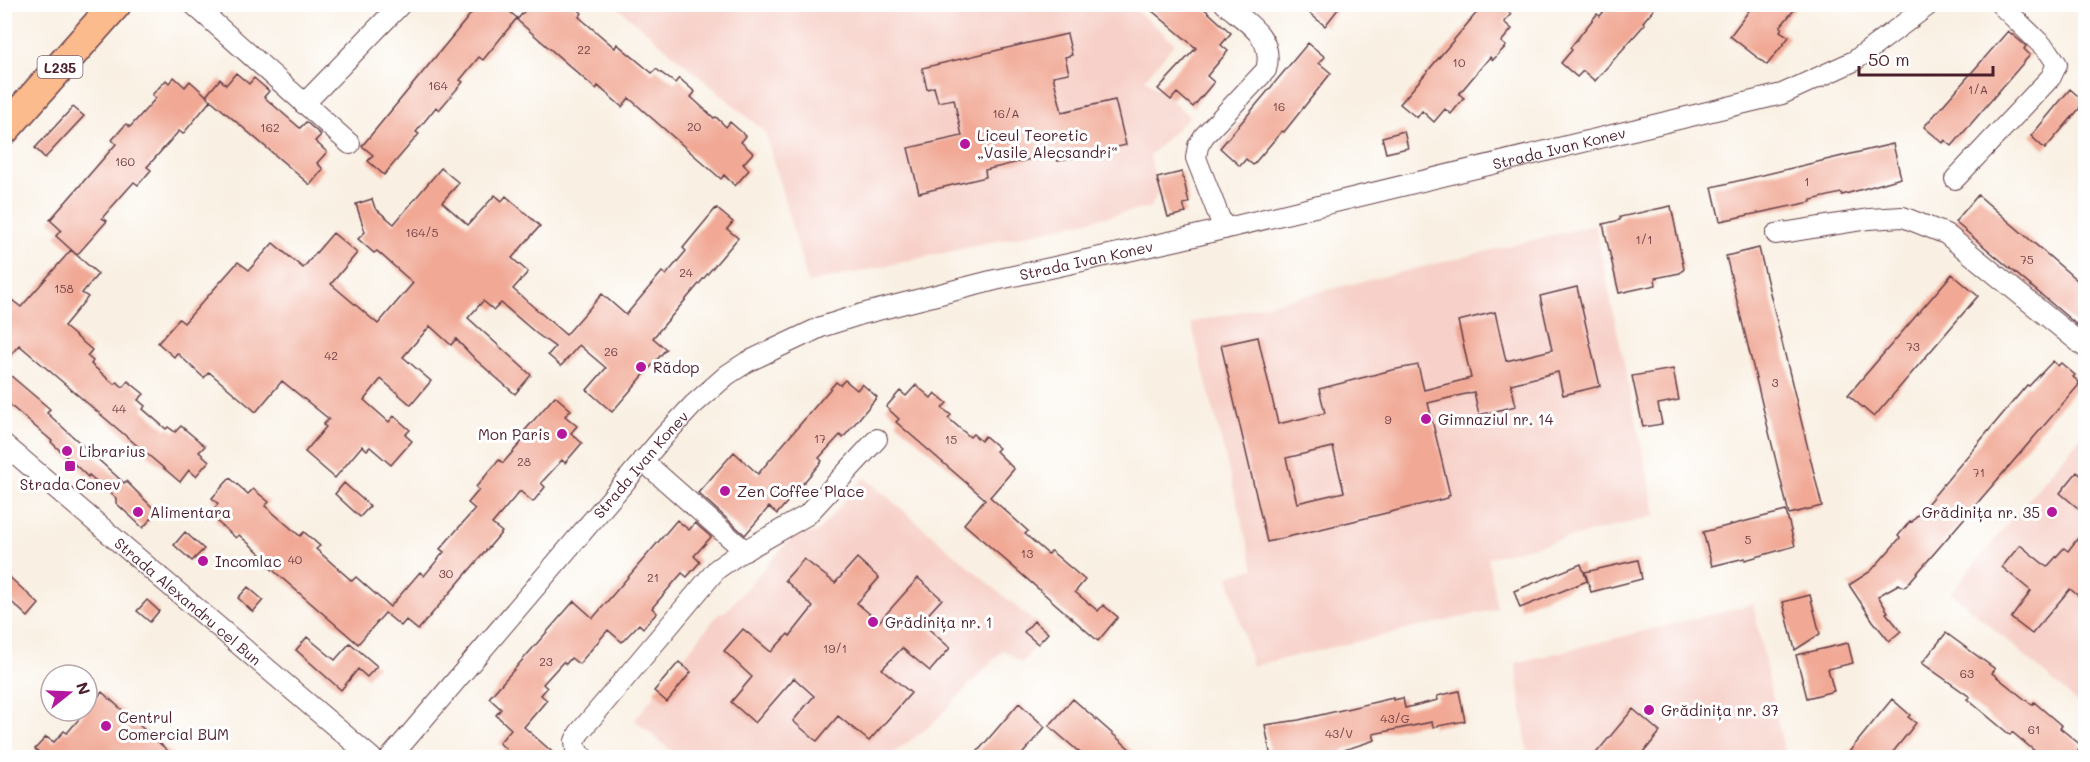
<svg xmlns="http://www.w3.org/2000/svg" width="2090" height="762" viewBox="0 0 2090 762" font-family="Mali,sans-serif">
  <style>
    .built { fill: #f7d1c9 }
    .building { fill: #f1a995; fill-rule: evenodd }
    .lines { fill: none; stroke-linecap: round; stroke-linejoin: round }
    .minor-casing { stroke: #643e47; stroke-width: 22 }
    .primary-casing { stroke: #643e47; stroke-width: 33 }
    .minor { stroke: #fff; stroke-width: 20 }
    .primary { stroke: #fbbb8d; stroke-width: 30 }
    .poi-dot { fill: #b5179e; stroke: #fff; stroke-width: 2 }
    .labels { text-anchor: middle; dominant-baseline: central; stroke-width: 6; stroke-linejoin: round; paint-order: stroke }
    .number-label { font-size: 12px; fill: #744246 }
    .shield { fill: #fff; stroke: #80626b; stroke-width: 1.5 }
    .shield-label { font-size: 14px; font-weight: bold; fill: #4a1f2b }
    .poi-label { font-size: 15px; fill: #4a1f2b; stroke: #fff; text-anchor: start }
    .street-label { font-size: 15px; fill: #4a1f2b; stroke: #fff }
  </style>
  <rect width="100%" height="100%" fill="#fff"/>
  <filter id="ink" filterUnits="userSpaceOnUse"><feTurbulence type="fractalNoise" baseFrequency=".0167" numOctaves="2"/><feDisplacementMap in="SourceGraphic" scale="12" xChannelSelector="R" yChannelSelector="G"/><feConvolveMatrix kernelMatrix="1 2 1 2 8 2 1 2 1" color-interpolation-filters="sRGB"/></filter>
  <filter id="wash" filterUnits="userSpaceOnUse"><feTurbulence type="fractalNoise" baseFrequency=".008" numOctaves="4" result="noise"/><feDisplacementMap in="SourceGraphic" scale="24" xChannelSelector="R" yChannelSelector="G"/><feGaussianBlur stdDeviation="1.35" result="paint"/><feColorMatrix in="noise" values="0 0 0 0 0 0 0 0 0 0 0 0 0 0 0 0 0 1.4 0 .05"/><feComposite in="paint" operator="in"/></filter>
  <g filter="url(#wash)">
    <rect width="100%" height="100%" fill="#f9f0e3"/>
    <path class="built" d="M615,5H1130L1175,43L1145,79L1190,116L1150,155L1158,193L1151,207L808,283L765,132Z
      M1595,225L1656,516L1488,558L1497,609L1252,666L1228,576L1254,569L1191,323Z
      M2085,432V709L1951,592Z
      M864,477L1046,632L1022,663L1003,650L931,725L889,757H678L635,720L719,613L726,611L794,535L818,532Z
      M1753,604L1785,757H1528L1516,663Z"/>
    <g id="blocks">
      <path class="building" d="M479,4H488L496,11L502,5L517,18L483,60L479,57L460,80L463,82L439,110L436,107L416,132L419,134L384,175L368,161L373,155L362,146Z
        M530,4H572L582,13L579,17L615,48L617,44L652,73L656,69L675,83L679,78L695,92L691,97L714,118L716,117L726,127L730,122L746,136L741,142L753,153L743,164L749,170L735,186L724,175L721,179L629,98L622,107L598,86L596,89L517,20Z
        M1144,4H1199L1231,33L1221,45L1228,51L1207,76L1214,82L1193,107L1177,93L1171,100L1158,89L1196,48Z
        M1315,4H1342L1325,26L1308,12Z
        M1484,4H1500L1511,14L1504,22L1512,29L1501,42L1506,46L1493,60L1490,57L1459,94L1464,98L1451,114L1445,109L1434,122L1422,111L1417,118L1400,104Z
        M1610,4H1658L1643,22L1645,24L1595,81L1583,71L1577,77L1561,63L1572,50L1570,48L1597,14L1600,16Z
        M1754,4H1799L1780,27L1782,28L1780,31L1789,37L1767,65L1730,36Z
        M2008,31L2026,46L2024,49L2030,55L1952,146L1945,140L1943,143L1924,127Z
        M1067,34L1072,55L1065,57L1069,73L1053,76L1062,112L1115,100L1126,145L1058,161L1056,153L985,170L986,177L919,193L908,148L962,136L954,99L938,102L934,87L927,89L922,68Z
        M1308,43L1325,57L1319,63L1331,73L1284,132L1282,131L1253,165L1246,159L1240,166L1220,148Z
        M236,73L249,84L254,78L269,91L264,97L300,128L306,122L321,135L315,141L327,152L317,163L323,169L310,185L206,96L220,79L226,85Z
        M174,77L185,87L190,81L211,100L183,134L179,131L147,167L151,170L138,185L134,182L102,218L107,221L77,255L56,236L61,230L50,220L116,144L112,140L126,124L130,127L156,98L152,95L166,80L169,83Z
        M2070,89L2085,102L2045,149L2031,136Z
        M73,107L84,116L45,158L35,148Z
        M1404,131L1408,148L1386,153L1382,137Z
        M1893,144L1901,178L1842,195L1841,193L1811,200V202L1720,221L1712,187Z
        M441,168L459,183L442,202L468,225L495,195L502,201L506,196L540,226L512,258L528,272L513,289L566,335L602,294L626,315L662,272L666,275L686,251L683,248L716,208L733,222L727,229L738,238L653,338L666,349L612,412L587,390L606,368L579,345L561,366L548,355L555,347L537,334L501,303L494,310L483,301L468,318L531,375L515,394L476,360L456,339L451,345L430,326L403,357L431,381L411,405L381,379L364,400L389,422L394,416L410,430L405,435L412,441L391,465L370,447L367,450L362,446L335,478L305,452L326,427L323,425L329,419L282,381L256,412L209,372L204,378L177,353L174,357L158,343L179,319L184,323L238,262L249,270L273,243L303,268L333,233L357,253L331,284L378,324L413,283L377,251L374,253L358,239L365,232L356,204L372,199L375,208L394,224Z
        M1182,172L1189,203L1183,204L1186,213L1168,217L1157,178Z
        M1978,195L2085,287V315L2077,325L1955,222Z
        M1671,206L1684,269L1680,273L1655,278L1656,285L1619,293L1603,224L1620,220V217Z
        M1759,248L1822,506L1789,514L1726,256Z
        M71,250L98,274L82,293L88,297L64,326L92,350L87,356L93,361L91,364L114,384L117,382L123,387L128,381L144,394L138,400L145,406L143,409L166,429L168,427L175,432L181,426L205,446L199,452L209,461L196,476L189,470L180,482L19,345L4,363V294L21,307Z
        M1952,274L1978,296L1874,417L1848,395Z
        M1577,287L1600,386L1563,395L1558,372L1511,384L1516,406L1479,415L1474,392L1428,403L1450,495L1448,496V498L1267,542L1221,345L1258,337L1278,424L1325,413L1319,389L1392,370L1418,365L1424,390L1471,378L1458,321L1495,312L1506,361L1552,350L1540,296ZM1333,447L1344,492L1297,503L1286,458Z
        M2053,361L2058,366L2061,363L2075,375L2073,377L2079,382L2078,386L1906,586L1903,587L1899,584L1878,596L1888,612L1886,613L1901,631L1889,641L1873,621L1849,585L1871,571L1900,538L1898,536L1910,521L1912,522L2027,385L2029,386Z
        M1673,369L1679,400L1658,404L1662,424L1643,427L1632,376Z
        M4,370L50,409L47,413L124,483L126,481L157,512L143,528L116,503V498L89,475L88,477L51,442L52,441L4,400Z
        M845,380L857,390L862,384L877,397L843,438L840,435L819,458L822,461L777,514L769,507L745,535L698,493L734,452L758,474L836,382L840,385Z
        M916,385L931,398L935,393L947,403L942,408L951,415L948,418L970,437L973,434L981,441L985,436L999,448L996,451L1014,469L990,497L1028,531L1025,534L1048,554L1051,551L1085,580L1075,592L1098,611L1103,605L1118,617L1098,641L964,524L985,499L896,422L899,419L886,407L900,391L906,396Z
        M555,396L571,410L565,416L577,426L571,433L582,443L565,463L562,460L541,483L545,487L533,502L520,491L492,524L502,532L418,630L406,620L401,626L385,613L358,644L260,559L263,556L239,535L236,538L215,520L218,516L212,511L218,504L212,498L230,478L248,494L253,489L269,502L265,506L300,536L304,532L320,546L316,549L352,581L356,577L390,607L420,572L424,576L444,552L440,549L475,509L468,503L479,490L476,487L499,460L503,463L524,439L520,436Z
        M2077,472L2085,479V514L2060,493Z
        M344,483L370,506L360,517L335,494Z
        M1786,511L1795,546L1745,560V558L1712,566L1703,532Z
        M677,520L689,530L695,523L711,537L694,556L700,562L687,577L682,573L652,608L657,613L643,628L639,624L622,642L608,630L579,664L571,658L566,664L563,662L543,684L547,688L541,695L547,700L524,727L559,758H498L506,749L499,743L511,729L496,715L501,709L489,698L574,601L593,618Z
        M2085,529V601L2070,589L2032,634L2011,618L2031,591L2002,567L2020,545L2047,567L2064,548L2068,551Z
        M185,532L204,549L192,561L174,545Z
        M857,558L879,578L857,603L879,622L918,578L942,599L921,622L950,648L930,671L902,648L882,669L911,693L869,741L838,716L817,741L814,739L793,721L814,696L794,678L755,723L731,702L752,677L724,651L743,629L771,652L788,634L790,636L813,607L785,580L804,559L835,583Z
        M1638,560L1642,579L1591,592L1585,572Z
        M1581,564L1587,581L1520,608L1514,591Z
        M4,572L39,604L28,617L4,595Z
        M248,587L263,600L253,612L238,598Z
        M1810,595L1820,634L1795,650L1783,602Z
        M147,600L159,611L150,622L137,611Z
        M1034,621L1048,633L1038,644L1024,632Z
        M1946,633L1995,669L1992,673L2032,705L2034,702L2062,726L2060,728L2082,746L2072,758H2043L2012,732L2010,735L1967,699L1970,697L1922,663Z
        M307,637L335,660L350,643L377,666L367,677L358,669L341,690L296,650Z
        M1848,643L1853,663L1828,669L1834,691L1807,698L1796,655Z
        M679,662L691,672L667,702L654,691Z
        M1459,691L1465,721L1433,727L1432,722L1373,734L1375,740L1341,751L1347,758H1271L1265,725L1299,720L1393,698V700L1403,698L1405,708L1438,700L1437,696Z
        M102,692L176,758H40L42,755L35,749L46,737L54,742L64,731L67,733Z
        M1073,699L1140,758H1086L1064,739L1049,726Z
        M1892,699L1910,715L1908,717L1916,723L1905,737L1888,758H1844Z
        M1019,703L1045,727L1019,758H972Z
        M1633,709L1660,732L1639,758H1592Z"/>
    </g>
  </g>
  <g filter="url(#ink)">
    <use href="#blocks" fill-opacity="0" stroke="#643e47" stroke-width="1.5"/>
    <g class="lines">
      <defs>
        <g id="minor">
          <path d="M193,4L350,144"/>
          <path d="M304,104L401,4"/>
          <path d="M1955,179L2051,77L2057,64L2049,52L2000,4"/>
          <path d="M1224,229L1196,158L1198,146L1204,136L1266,70C1275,37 1247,23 1225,4"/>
          <path d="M1776,234L1869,219L1903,217L1946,234L2086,348"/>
          <path id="s1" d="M4,444L372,758"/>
          <path d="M642,460L745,551"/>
          <path id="s2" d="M390,758L665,435L693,405L727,375L747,362L821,327L862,314L995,280L1178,240L1782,94L1854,61L1930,4"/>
          <path d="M584,758L576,750L575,741L579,733L717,569L737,555L807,515L877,439"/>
        </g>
        <path id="primary" d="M4,130L116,4"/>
      </defs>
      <use href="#minor" class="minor-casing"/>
      <use href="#primary" class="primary-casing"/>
      <use href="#minor" class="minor"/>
      <use href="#primary" class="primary"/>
    </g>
  </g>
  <g class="poi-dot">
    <circle cx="965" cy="144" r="6"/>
    <circle cx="641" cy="367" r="6"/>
    <circle cx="1426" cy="419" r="6"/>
    <circle cx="562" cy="434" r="6"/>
    <circle cx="67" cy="451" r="6"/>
    <rect x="64" y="460" width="12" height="12" rx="3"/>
    <circle cx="725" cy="491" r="6"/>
    <circle cx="138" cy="512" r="6"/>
    <circle cx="2052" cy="512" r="6"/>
    <circle cx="203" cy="561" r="6"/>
    <circle cx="873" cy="622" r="6"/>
    <circle cx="1649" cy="710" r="6"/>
    <circle cx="106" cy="726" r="6"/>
  </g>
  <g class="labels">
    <g class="number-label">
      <text x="584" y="49">22</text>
      <text x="1459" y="62">10</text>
      <text x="438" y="85">164</text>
      <text x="1978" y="89">1/A</text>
      <text x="1279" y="106">16</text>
      <text x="1006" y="113">16/A</text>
      <text x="694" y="126">20</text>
      <text x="270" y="127">162</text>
      <text x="125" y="161">160</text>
      <text x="1807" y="181">1</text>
      <text x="422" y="232">164/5</text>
      <text x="1644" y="239">1/1</text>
      <text x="2027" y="259">75</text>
      <text x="686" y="272">24</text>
      <text x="64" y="288">158</text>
      <text x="1913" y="346">73</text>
      <text x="611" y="351">26</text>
      <text x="331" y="355">42</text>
      <text x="1775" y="382">3</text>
      <text x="119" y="408">44</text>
      <text x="1388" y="419">9</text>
      <text x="820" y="438">17</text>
      <text x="951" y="439">15</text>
      <text x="524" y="461">28</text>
      <text x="1979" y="472">71</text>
      <text x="1748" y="539">5</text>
      <text x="1027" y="553">13</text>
      <text x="295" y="559">40</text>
      <text x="446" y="573">30</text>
      <text x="653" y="577">21</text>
      <text x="835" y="648">19/1</text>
      <text x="546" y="661">23</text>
      <text x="1967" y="673">63</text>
      <text x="1395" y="718">43/G</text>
      <text x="2034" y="729">61</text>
      <text x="1339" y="733">43/V</text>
    </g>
    <rect class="shield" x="37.5" y="56" width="45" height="22" rx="4.5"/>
    <g class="shield-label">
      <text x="60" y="67">L235</text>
    </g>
    <g class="poi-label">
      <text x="977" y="135">Liceul Teoretic<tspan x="977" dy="17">„Vasile Alecsandri“</tspan></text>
      <text x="653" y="367">Rădop</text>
      <text x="1438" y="419">Gimnaziul nr. 14</text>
      <text x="550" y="434" text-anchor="end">Mon Paris</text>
      <text x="79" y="451">Librarius</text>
      <text x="70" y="484" text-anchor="middle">Strada Conev</text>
      <text x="737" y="491">Zen Coffee Place</text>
      <text x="150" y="512">Alimentara</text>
      <text x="2040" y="512" text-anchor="end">Grădinița nr. 35</text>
      <text x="215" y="561">Incomlac</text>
      <text x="885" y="622">Grădinița nr. 1</text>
      <text x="1661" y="710">Grădinița nr. 37</text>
      <text x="118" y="717">Centrul<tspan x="118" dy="17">Comercial BUM</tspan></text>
    </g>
    <g class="street-label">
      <text stroke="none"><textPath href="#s2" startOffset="1376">Strada Ivan Konev</textPath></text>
      <text stroke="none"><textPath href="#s2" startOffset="890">Strada Ivan Konev</textPath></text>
      <text stroke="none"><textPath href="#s2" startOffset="386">Strada Ivan Konev</textPath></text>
      <text stroke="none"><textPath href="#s1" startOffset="242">Strada Alexandru cel Bun</textPath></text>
    </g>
  </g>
  <rect width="2090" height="762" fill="none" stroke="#fff" stroke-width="24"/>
  <g transform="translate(69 693) rotate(72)"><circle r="28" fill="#ffffff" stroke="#b7a5aa" stroke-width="1.5"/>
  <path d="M0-4.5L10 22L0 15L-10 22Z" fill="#b5179e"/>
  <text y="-9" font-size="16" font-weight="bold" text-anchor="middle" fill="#4a1f2b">N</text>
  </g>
  <path d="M1859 66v9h134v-9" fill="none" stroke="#4a1f2b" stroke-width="3"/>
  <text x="1868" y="66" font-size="18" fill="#4a1f2b" stroke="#ffffff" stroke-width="4.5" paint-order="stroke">50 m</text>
</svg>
